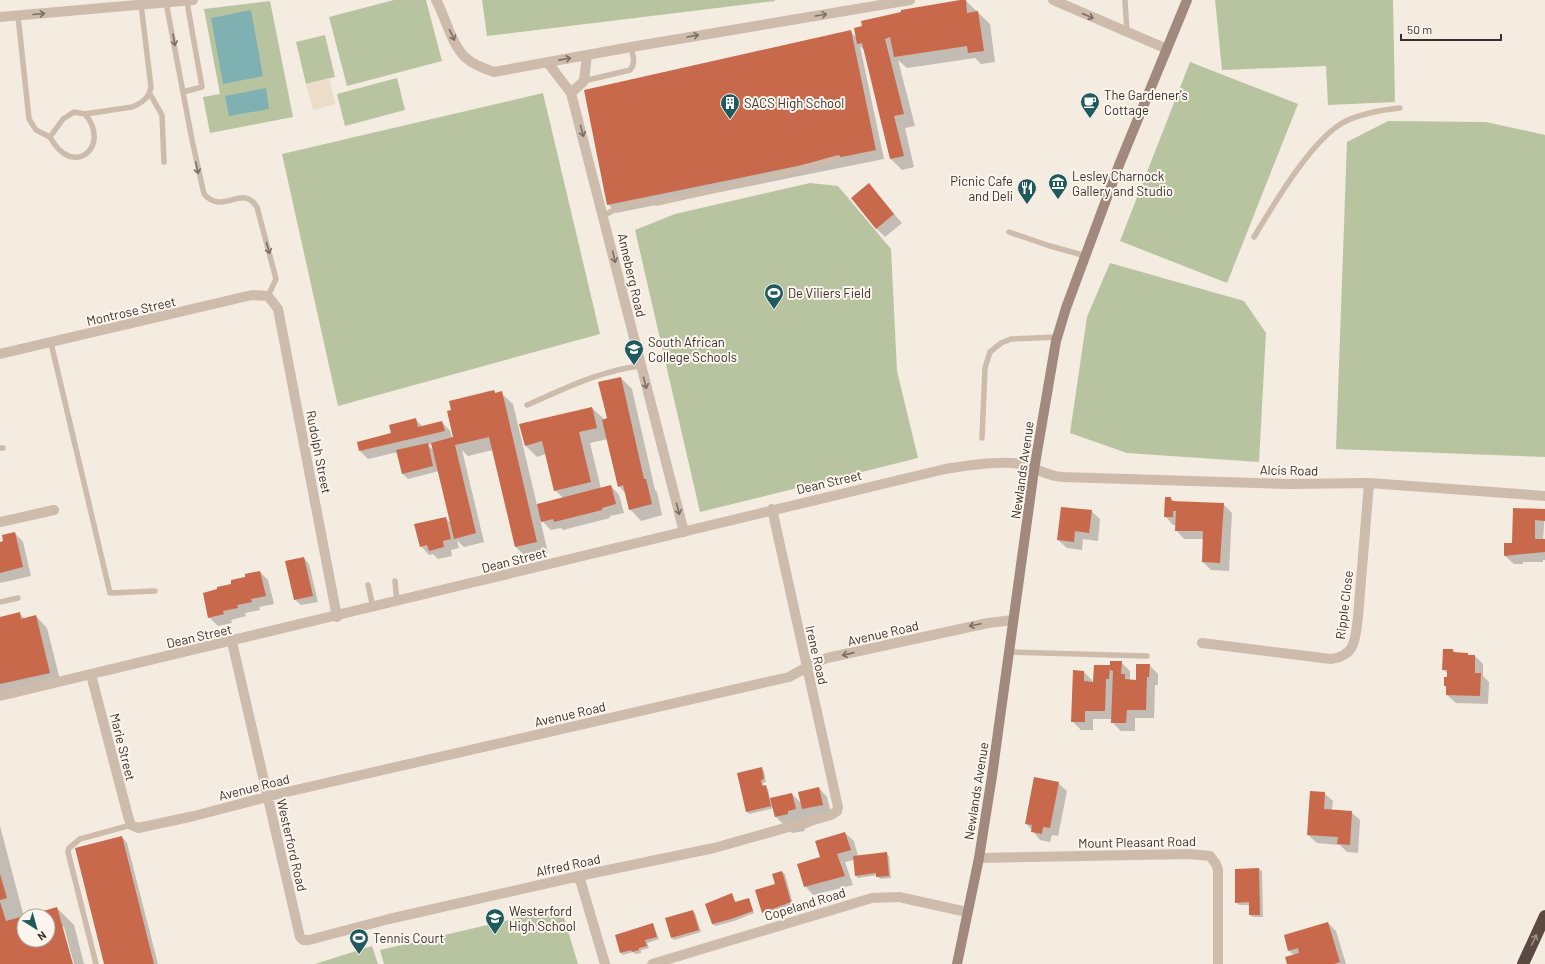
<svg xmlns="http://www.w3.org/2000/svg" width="1545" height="964" viewBox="0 0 1545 964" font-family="Barlow,sans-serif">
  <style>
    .green { fill: #b8c4a0 }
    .plaza { fill: #ecdcc8 }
    .water { fill: #7fb0b2 }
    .shadow { fill: #0003; fill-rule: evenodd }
    .building { fill: #c8694b }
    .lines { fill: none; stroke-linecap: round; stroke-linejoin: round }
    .lane { stroke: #cdbbac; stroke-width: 5.5 }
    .street { stroke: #cdbbac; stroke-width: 10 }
    .secondary { stroke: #a18a7d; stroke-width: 10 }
    .highway { stroke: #5c4a42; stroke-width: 12 }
    .oneway { stroke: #7d6f65 }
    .oneway2 { stroke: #9c8e87 }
    .labels { text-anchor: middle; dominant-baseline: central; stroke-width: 4; stroke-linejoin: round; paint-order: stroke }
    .poi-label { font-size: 13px; fill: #3b302b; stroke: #fbf5ee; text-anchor: start }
    .street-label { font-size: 13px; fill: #3b302b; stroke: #fbf5ee }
  </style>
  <rect width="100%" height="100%" fill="#f4ebe1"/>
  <path class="green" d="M394,0H426L442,61L347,86L329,17Z
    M482,0H775V1L487,36Z
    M1215,0H1393L1395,102L1328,105L1326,66L1222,70Z
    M270,1L293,117L210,133L203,97L220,94L204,9Z
    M325,35L335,77L306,84L296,42Z
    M1190,62L1298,104L1227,283L1120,241Z
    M397,78L405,110L345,126L337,94Z
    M543,93L600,334L338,406L282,154Z
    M1388,121L1486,122L1545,135V457L1336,449L1347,142Z
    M810,183L838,186L891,249L897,371L918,458L700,512L635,230L675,214Z
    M1110,263L1244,301L1266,333L1259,462L1127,453L1070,433L1087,317Z
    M561,908L578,964H384L380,950Z
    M372,946L378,964H315Z"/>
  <path class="plaza" d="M329,78L335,104L313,110L306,84Z"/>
  <path class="water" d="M251,10L263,76L223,84L211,18Z
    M266,88L269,109L229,116L225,96Z"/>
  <path class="shadow" d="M965,0L990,24L995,62L981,64L975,58L907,68L898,60L915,126L905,128L914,167L902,170L891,159L865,51L860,46L884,159L616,213L608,204L850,31L857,38Z
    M868,184L902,223L885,237L876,228Z
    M621,378L632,389L655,490L657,492L662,515L641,521L630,509L626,494L619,486L608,439L590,443L601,489L611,486L619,495L624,513L610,516V518L563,530L561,528L551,530L540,519L548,553L527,558L516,547L493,450L468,456L462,450L484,542L464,547L457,540L459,548L451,550L452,556L438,559L433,554L429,555L421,546L445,518L452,524L439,471L408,479L402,473L398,452L368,459L360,451L358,442L392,434L415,419L423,427L442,422L450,431L452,438L494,391L496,394L501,393L513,404L537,505L563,498L555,490L546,454L537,457L525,445L592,408L604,419H608ZM432,444L434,451L428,445Z
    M1171,498L1175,502L1223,504L1232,513L1229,571L1211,570L1203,562L1204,539H1184L1176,530V525H1173L1165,516Z
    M1514,509L1545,510L1543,540H1545V560H1543V562H1523V564H1514L1505,556L1513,544Z
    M1091,511L1100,519L1098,541L1083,539L1082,550L1067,548L1058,540Z
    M15,533L23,542L31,576L0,583V543L4,542Z
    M304,558L309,564L318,602L301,605L295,600L287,562Z
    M260,572L268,580L274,604L259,607L260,610L245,613L246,616L231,620L232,623L218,626L209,617L233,584Z
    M19,613L25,619L36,616L47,628L61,684L0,698V618Z
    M1453,650L1456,653L1475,656L1483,664V676L1489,682L1488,704L1456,703L1447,695V689L1445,686L1448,674L1443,669Z
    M1121,662L1130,671V680L1137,681L1149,665L1158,674V685H1155L1154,718H1135V731H1121L1112,722L1113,719H1093V730H1081L1072,721L1084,672L1092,680V683H1094L1095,666H1111Z
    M761,769L764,771L766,782L763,783L764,787L768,789L770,799L792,794L802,804L819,788L827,797L831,813L811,818L812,826L804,829L805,831L792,833L775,816L774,808L749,814L747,812Z
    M1058,783L1067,791L1058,836L1052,835L1050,842L1040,840L1026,823Z
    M1324,793L1333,801L1332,810L1351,812L1360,820L1358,853L1347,852L1340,845L1317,843L1308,835Z
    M0,826L24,917V940H48V916H28L57,908L74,925L84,964H74L64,927H62L72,964H0Z
    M845,833L854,841L858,856L886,853L889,856L891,878L880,879L877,875L858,878L856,876L854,860L845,862L853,885L813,895L805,886L821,858Z
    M122,837L127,843L158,964H105Z
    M1259,869L1262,871L1263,917H1253L1250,915V905H1239L1236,902V870Z
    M782,872L785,874L793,904L765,914L763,912Z
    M732,894L736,903L749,899L754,913L734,921L715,926L712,924Z
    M692,911L695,913L701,932L674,940L672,938L666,919Z
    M1328,923L1336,931L1346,964H1288L1294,955L1289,951Z
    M653,924L659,939L647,943L649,948L641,950V953L635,954L633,952L623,955L621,953Z"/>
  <path class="building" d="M960,0H966L967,13L978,11L984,51L968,53L967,46L894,57L890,37L885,39L904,114L894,116L904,156L890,159L862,43L857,44L854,28L862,26L861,21L901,12V10Z
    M851,30L876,150L607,205L584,90Z
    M869,183L894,214L876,229L851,198Z
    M621,377L644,479H646L652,504L629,510L623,485L618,487L602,420L607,418L598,382Z
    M494,390L495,393L502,391L537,542L515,547L489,437L455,445L476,533L454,539L431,443L453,437L447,411L451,410L449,401Z
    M592,407L597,428L579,432L591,482L554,491L542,441L525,446L519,424Z
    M416,418L418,427L442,421L445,431L359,451L357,442L391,433L389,425Z
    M428,443L433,466L402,474L396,450Z
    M611,485L616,504L602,508V510L554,522L553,519L541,522L537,504Z
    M1165,497H1171V501L1224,503L1220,563L1202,562L1203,531H1175L1176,511H1173V517H1164Z
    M1061,507L1092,510L1089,533L1075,531L1074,542L1057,540Z
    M1513,508L1545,509V521L1535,520V539H1545V552L1504,556V543H1512Z
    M446,517L451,539L443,541L444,547L429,551L427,545L420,547L414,524Z
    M15,532L23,567L0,573V542L3,541L2,535Z
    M304,557L313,596L294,600L285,561Z
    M260,571L266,596L251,599L252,602L237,605L238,608L223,611L224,614L208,618L203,593L217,589V587L231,584V580L245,577V574Z
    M20,612L21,619L36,615L50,673L0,684V617Z
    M1443,649H1453V652L1468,653V655H1475V673H1481L1480,696L1446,695V686H1444V677H1447V670H1442Z
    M1110,661H1122L1121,674H1125V679L1136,680V664H1150L1149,677H1147L1146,710H1127L1126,723H1111L1113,671L1110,670Z
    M1094,665H1110L1109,679H1106L1105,711H1085V722H1071L1073,670L1084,671V681L1093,682Z
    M762,767L764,779L761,780L762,786L766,785L771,806L746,812L737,773Z
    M1034,777L1059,782L1050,828L1043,827L1042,834L1031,832L1032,825L1025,824Z
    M819,787L823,805L802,809L798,792Z
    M1310,791L1325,792L1324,809L1352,811L1350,845L1337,844L1338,837L1307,835Z
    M792,793L796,809L788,811V814L775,817L770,798Z
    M845,832L851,850L837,854L845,876L804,887L797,864L820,857L815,841Z
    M122,836L154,964H104L75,848Z
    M887,852L889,876L876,877V873L855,876L853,856Z
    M1259,868L1260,915H1249V902L1235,903V869Z
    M782,871L791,902L762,913L755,890L775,884L772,874Z
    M0,874L7,898L0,900Z
    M732,893L735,902L749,898L753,911L731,919L712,924L705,904Z
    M0,902L6,921L24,916V940H48V916H26L57,907L73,964H0Z
    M693,910L699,930L671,938L665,918Z
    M1328,922L1340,962L1334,964H1287L1285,957L1299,953L1298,948L1288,951L1284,935Z
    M653,923L657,937L645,940L647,946L639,948V950L632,952L631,950L620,953L615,935Z"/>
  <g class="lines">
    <path class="lane" d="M1125,0L1127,33
      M166,2L192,140L204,194C223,216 242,183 257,207L276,279L268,296
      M18,16L29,119L36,130L50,137
      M584,81L630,70C636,63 633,56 631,47
      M183,92L202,87L188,8V0
      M150,94L162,115L164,162
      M85,114C112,146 73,180 50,137L63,119L74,112L85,114L132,107C142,103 149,98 151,87L141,4
      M604,216C619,205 639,200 657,203L759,180L838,158
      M1009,232L1050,246L1086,256
      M1254,237C1274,204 1313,137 1346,121C1363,113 1381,110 1400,108
      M51,343L110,593L155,591
      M527,405C564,389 599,371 640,366
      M982,438L985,368L990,352L1001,343L1011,339L1058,337
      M0,448H3
      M395,581L397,602
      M368,585L373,607
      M0,602L18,598
      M1009,652L1147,656
      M96,964L68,852L69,848L80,839L131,825"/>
    <path class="street" d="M436,0C446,18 451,44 466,58C474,65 485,69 494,72L631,47L910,0
      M1053,0L1167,49
      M0,17L193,0
      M548,63L571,93L684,532
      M571,93L584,81L587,55
      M0,354L252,295L268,296L278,309L337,617
      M0,522L54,510
      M232,642L300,937L303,940H309L389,919L579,876L714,848L831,815L837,811L838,807L772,509
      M1202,643L1331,659C1356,656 1355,639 1358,617L1369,483
      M91,675L128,816L131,825L138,828L194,816L278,794L789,677L811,665L827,658L988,623L1013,620
      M0,696C316,623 629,542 945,469C964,466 1001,460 1020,464C1035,467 1046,476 1062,477L1289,484L1369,483L1545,496
      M979,858L1189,854L1210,856L1216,864L1218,870V964
      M579,876L605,964
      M652,964L872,898L899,897L967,912"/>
    <path class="secondary" d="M957,964L979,858L992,776L1034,470L1056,341L1066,308L1119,165L1187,0"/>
    <path class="highway" d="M1523,964L1545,916"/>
  </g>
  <defs><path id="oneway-shaft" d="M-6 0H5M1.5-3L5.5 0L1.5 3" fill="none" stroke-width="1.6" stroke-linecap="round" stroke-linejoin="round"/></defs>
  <g class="oneway">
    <use href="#oneway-shaft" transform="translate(39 14) rotate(-5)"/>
    <use href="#oneway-shaft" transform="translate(821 15) rotate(-9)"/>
    <use href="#oneway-shaft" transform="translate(1088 16) rotate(24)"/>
    <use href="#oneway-shaft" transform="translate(452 35) rotate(65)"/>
    <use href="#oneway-shaft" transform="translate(693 36) rotate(-10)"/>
    <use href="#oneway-shaft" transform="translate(174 40) rotate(80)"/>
    <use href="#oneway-shaft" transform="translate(565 59) rotate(-11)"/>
    <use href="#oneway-shaft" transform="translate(582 131) rotate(75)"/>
    <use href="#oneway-shaft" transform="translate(197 168) rotate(79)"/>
    <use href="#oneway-shaft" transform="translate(268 248) rotate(75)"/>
    <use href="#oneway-shaft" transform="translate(614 257) rotate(77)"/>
    <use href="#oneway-shaft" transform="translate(645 383) rotate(75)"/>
    <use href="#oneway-shaft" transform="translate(678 509) rotate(75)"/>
    <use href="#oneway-shaft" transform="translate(975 625) rotate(168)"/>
    <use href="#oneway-shaft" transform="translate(848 654) rotate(167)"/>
  </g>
  <use class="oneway2" href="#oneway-shaft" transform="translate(1534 940) rotate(-64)"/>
  <defs>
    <symbol id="cafe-pin" viewBox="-11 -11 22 30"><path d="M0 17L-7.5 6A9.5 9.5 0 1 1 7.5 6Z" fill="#1f5a5e" stroke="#fbf5ee"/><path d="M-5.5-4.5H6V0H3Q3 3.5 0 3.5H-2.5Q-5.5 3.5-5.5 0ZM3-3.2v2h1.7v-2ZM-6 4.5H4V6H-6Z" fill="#fff"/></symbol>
    <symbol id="building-pin" viewBox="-11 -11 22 30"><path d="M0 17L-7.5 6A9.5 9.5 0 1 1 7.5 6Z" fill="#1f5a5e" stroke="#fbf5ee"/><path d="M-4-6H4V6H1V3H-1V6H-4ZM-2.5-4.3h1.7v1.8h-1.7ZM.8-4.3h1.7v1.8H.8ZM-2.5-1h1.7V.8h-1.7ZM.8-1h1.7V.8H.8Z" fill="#fff"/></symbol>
    <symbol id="museum-pin" viewBox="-11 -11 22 30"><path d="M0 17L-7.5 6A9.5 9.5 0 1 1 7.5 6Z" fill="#1f5a5e" stroke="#fbf5ee"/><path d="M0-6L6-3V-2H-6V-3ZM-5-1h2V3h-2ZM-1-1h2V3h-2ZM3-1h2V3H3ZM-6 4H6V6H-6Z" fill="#fff"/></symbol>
    <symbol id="restaurant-pin" viewBox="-11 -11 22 30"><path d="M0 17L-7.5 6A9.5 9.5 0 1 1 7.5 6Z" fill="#1f5a5e" stroke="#fbf5ee"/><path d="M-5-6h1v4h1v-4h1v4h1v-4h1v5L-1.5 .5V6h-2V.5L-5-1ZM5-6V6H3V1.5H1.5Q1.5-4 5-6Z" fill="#fff"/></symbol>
    <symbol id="stadium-pin" viewBox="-11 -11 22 30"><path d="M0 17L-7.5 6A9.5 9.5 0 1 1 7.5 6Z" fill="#1f5a5e" stroke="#fbf5ee"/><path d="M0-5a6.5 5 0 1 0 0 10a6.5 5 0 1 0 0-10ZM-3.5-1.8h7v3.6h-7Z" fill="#fff"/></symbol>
    <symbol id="school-pin" viewBox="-11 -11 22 30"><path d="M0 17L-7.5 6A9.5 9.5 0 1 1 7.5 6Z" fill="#1f5a5e" stroke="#fbf5ee"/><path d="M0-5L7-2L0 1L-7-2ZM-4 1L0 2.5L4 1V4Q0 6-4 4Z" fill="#fff"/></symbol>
  </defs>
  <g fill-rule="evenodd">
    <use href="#cafe-pin" x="1079" y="91" width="22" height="30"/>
    <use href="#building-pin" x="719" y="92" width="22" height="30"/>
    <use href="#museum-pin" x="1047" y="172" width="22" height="30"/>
    <use href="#restaurant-pin" x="1016" y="177" width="22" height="30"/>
    <use href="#stadium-pin" x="763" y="282" width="22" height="30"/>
    <use href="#school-pin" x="623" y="338" width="22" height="30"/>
    <use href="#school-pin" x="484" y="907" width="22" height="30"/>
    <use href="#stadium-pin" x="348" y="927" width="22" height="30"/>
  </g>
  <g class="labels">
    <g class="poi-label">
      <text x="1104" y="95">The Gardener's<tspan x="1104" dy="15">Cottage</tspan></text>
      <text x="744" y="103">SACS High School</text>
      <text x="1072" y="176">Lesley Charnock<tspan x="1072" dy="15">Gallery and Studio</tspan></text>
      <text x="1013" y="181" text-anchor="end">Picnic Cafe<tspan x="1013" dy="15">and Deli</tspan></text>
      <text x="788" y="293">De Viliers Field</text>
      <text x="648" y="342">South African<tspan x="648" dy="15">College Schools</tspan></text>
      <text x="509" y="911">Westerford<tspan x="509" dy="15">High School</tspan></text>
      <text x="373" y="938">Tennis Court</text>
    </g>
    <g class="street-label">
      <text transform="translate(632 275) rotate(77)">Anneberg Road</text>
      <text transform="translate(131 311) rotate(-13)">Montrose Street</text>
      <text transform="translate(319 452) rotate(79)">Rudolph Street</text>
      <text transform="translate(1022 470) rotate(-82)">Newlands Avenue</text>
      <text transform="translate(1289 470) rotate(1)">Alcis Road</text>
      <text transform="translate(829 482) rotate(-13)">Dean Street</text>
      <text transform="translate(514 560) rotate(-14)">Dean Street</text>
      <text transform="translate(1344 605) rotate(-83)">Ripple Close</text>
      <text transform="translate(883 633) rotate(-13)">Avenue Road</text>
      <text transform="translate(199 636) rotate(-13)">Dean Street</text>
      <text transform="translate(817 655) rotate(77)">Irene Road</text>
      <text transform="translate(570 714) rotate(-13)">Avenue Road</text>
      <text transform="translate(123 747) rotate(76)">Marie Street</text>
      <text transform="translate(254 787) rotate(-14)">Avenue Road</text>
      <text transform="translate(976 791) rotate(-81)">Newlands Avenue</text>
      <text transform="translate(1137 842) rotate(-1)">Mount Pleasant Road</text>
      <text transform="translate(292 845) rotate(77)">Westerford Road</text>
      <text transform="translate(568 865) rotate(-12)">Alfred Road</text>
      <text transform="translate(805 904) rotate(-17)">Copeland Road</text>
    </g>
  </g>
  <g transform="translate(36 928) rotate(143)"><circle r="19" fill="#fbf5ee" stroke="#aea6a0"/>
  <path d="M0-3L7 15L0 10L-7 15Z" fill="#1f5a5e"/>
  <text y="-6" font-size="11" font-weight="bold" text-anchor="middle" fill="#3b302b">N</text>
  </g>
  <path d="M1401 34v6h100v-6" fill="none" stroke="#3b302b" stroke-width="2"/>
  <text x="1407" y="34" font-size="12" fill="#3b302b" stroke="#fbf5ee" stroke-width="3" paint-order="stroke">50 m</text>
</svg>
